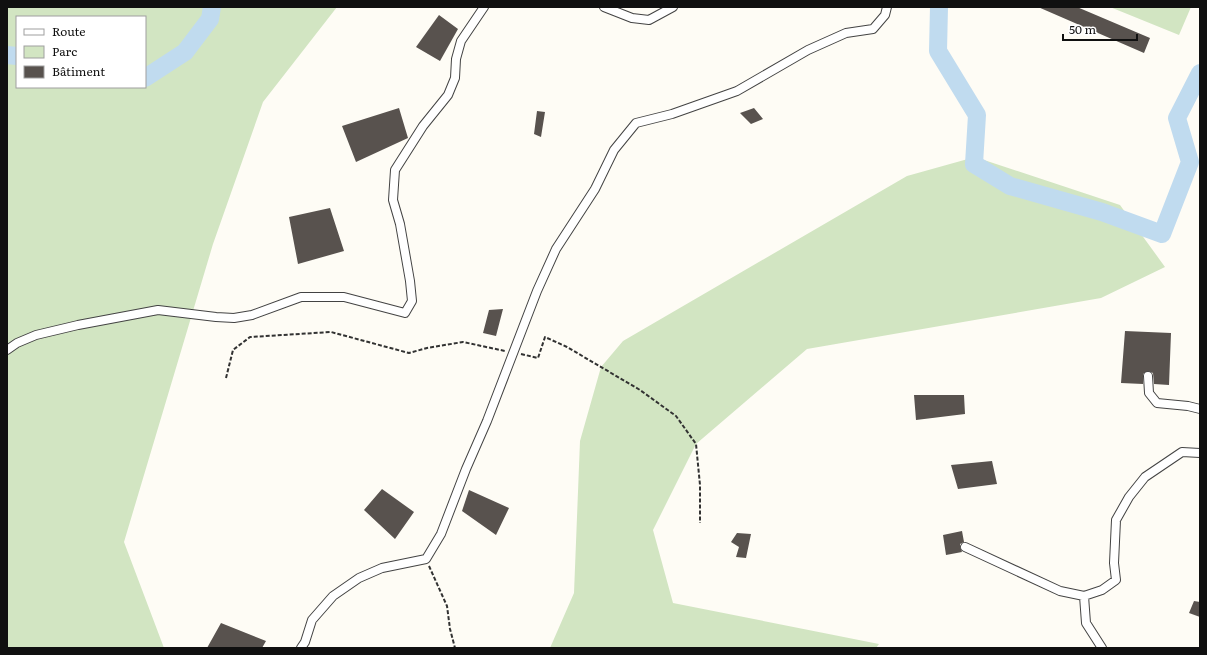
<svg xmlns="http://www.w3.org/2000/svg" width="1207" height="655" viewBox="0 0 1207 655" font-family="Literata,serif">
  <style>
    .green { fill: #d2e5c2; fill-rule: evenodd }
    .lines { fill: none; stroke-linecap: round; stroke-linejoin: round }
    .river { stroke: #c0dbef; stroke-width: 18 }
    .building { fill: #58524e }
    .street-casing { stroke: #434343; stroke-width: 10 }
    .path { stroke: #323232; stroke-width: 2; stroke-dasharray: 4 2; stroke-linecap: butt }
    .street { stroke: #fff; stroke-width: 8 }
  </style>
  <rect width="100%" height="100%" fill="#fefcf5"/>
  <path class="green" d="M7,7H337L263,102L213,244L124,542L164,648H7ZM17,17H145V87H17Z
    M1110,7H1191L1179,35Z
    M975,157L1120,205L1165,267L1101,298L807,349L696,444L653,530L673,603L879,644L876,648H550L574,593L580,441L601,367L623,341L907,176Z"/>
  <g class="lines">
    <path class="river" d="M939,7L938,51L977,115L974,164L1010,186L1102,212L1162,234L1190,162L1177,118L1200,73
      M7,55L17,56
      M145,78L185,52L210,19L212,7"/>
  </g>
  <path class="building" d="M1038,7H1077L1150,38L1144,53Z
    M439,15L458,29L440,61L416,47Z
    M399,108L408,138L356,162L342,126Z
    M754,108L763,119L751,124L740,113Z
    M537,111L545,112L541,137L534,134Z
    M330,208L344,251L298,264L289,217Z
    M503,309L496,336L483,333L489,310Z
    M1125,331L1171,333L1169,385L1154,384L1153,373L1148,371L1143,374V384L1121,383Z
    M914,395H964L965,414L916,420Z
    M992,461L997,484L958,489L951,465Z
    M382,489L414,512L395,539L364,510Z
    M469,490L509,508L496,535L462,511Z
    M962,531L964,542L960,544V547L962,552L946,555L943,535Z
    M737,533L751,534L746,558L736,557L739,547L731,542Z
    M1194,601L1200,602V617L1189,613Z
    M221,623L266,641L262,648H207Z"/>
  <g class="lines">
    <defs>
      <path id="street" d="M604,7L632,18L649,20L673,7
        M7,350L17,343L36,335L78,325L158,310L216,317L234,318L252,315L301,297H344L405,313L412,301L410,281L400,224L393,200L395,170L423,126L448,95L455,78L456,59L461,41L484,7
        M1148,376L1149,393L1157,403L1188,406L1200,409
        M965,547L1060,591L1084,596L1102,590L1116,580L1114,563L1116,520L1129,497L1145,477L1182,452L1200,453
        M1084,596L1086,623L1102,648
        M301,648L305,642L312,620L333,596L359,578L382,568L426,559L441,534L466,469L487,421L537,291L556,249L595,189L614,150L636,123L672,114L737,91L808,50L846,33L873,29L885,15L887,7"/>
    </defs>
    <use href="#street" class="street-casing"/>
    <path class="path" d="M521,354L538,358L545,337L567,347L640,390L676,416L696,444L700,485V523
      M226,378L233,350L250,337L331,332L409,353L427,348L463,342L505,351
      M429,566L447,606L450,629L455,648"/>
    <use href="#street" class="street"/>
  </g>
  <rect width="1207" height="655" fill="none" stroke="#101010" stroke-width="16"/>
  <rect x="16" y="16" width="130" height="72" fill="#ffffff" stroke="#9f9f9f"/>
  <rect x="24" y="29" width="20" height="6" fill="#ffffff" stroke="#9f9f9f"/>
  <text x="52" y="36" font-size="12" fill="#101010">Route</text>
  <rect x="24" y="46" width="20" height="12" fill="#d2e5c2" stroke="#9f9f9f"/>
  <text x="52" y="56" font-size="12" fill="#101010">Parc</text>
  <rect x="24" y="66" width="20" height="12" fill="#58524e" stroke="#9f9f9f"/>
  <text x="52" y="76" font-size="12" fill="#101010">Bâtiment</text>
  <path d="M1063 34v6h74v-6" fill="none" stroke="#101010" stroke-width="2"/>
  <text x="1069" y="34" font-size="12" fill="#101010" stroke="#ffffff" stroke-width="3" paint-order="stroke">50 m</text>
</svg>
